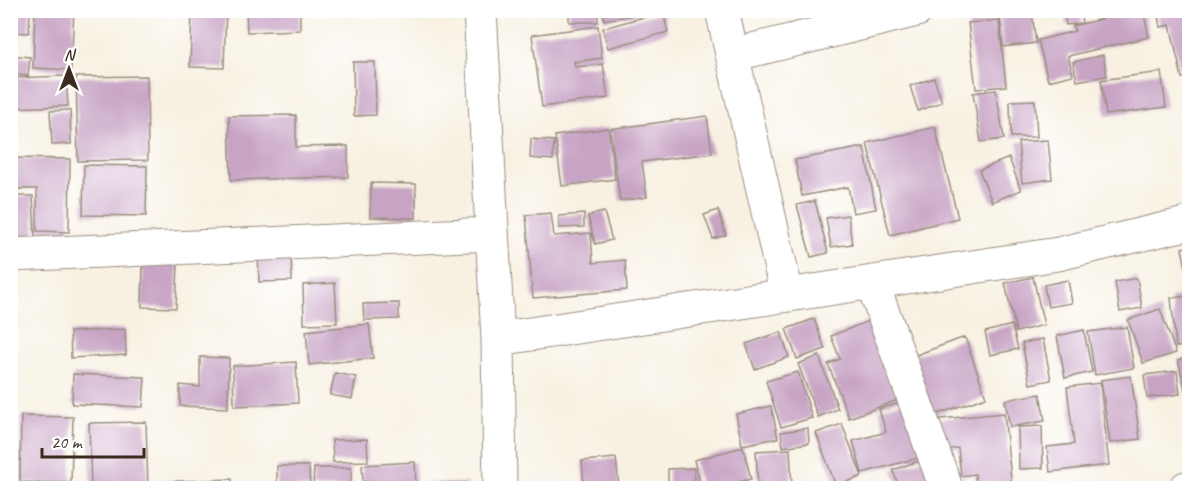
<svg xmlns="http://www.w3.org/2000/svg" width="1200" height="499" viewBox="0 0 1200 499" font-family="Caveat,sans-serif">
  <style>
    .building { fill: #c7a3c4 }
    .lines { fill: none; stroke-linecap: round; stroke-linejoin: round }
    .minor-casing { stroke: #9a8e80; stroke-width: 35 }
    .minor { stroke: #fff; stroke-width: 33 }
  </style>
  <rect width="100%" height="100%" fill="#fff"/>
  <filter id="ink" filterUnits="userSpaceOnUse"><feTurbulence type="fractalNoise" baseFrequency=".0167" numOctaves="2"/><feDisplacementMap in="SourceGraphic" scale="12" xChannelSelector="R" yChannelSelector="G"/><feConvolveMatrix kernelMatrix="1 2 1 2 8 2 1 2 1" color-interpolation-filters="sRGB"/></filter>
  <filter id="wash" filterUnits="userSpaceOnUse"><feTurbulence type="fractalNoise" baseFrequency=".008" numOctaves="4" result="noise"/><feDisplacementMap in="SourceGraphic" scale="24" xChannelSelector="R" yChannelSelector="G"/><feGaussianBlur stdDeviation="1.35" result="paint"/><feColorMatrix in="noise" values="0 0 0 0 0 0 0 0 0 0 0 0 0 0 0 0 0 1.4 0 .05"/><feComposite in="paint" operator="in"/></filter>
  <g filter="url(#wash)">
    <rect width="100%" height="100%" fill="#f8f1e2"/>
    <g id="blocks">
      <path class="building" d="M10,10H30L29,33L10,32Z
        M35,10H74L71,70L33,68Z
        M192,10H226L224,68L190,67Z
        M246,10H300V30L247,32Z
        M569,10H598V22H569Z
        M603,10H646L647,13L604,20Z
        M1064,10H1080L1082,23L1066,25Z
        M1138,10H1143L1149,37L1068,56L1073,75L1048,81L1038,40L1075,31L1073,26Z
        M1157,10H1190V77L1182,78L1170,25L1160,27Z
        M663,12L668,32L608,48L603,28Z
        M1032,12L1036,43L1003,47L1000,16Z
        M999,20L1006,86L976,89L968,23Z
        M598,26L602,58L574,62L575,67L603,64L608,98L542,107L532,35Z
        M10,55L30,57L28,76L10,74Z
        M1103,55L1107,76L1077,81L1073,62Z
        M353,62H375L376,115L354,116Z
        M1161,72L1166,107L1106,115L1101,80Z
        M66,76L68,106L10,108V78Z
        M147,76L148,160L78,161L76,77Z
        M934,78L942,102L918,111L910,86Z
        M996,90L1004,139L981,142L973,93Z
        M1035,100L1037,137H1011L1010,101Z
        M70,110L71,144L52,145L50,111Z
        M296,115V147L348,146V177L231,180L229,116Z
        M707,116L712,153L642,162L647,197L620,201L610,129Z
        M935,127L958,218L890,235L867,143Z
        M608,128L615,179L562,186L555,136Z
        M531,139L554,141L553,160L530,158Z
        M1048,140L1052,179L1022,183L1018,142Z
        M864,147L876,209L853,213L848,187L802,196L795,160Z
        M10,158L70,159L69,232L37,231V189H10Z
        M1009,158L1021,190L992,202L979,170Z
        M84,165L147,166L146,216L83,215Z
        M371,183L416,184V218L370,217Z
        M10,196H33L35,239H10Z
        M815,201L828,253L811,257L797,205Z
        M718,210L726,235L713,239L704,215Z
        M604,212L612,240L595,244L588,216Z
        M551,213L554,236L591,233L593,263L625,260L627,290L533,298L526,215Z
        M584,214V227L559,228V216Z
        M848,215L852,244L831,247L826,218Z
        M1190,246V279H1188L1182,248Z
        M291,252L292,281L259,282L258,253Z
        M143,263L178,264L176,308L142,307Z
        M1033,277L1044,325L1016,332L1005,283Z
        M1137,278L1142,308L1120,312L1115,282Z
        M1068,280L1072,303L1048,307L1044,285Z
        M335,283L337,323L304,324L303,285Z
        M1190,296V346L1176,347L1171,298Z
        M399,303V319L364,320L363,304Z
        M1160,309L1176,353L1143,363L1128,320Z
        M876,318L906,397L849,418L828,364L840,359L831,336Z
        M814,319L825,349L797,359L786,329Z
        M369,324L373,358L309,365L306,331Z
        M1012,325L1018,349L990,355L985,332Z
        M1127,327L1134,368L1095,375L1088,332Z
        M125,329L126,355L71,358L70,332Z
        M1084,330L1092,372L1065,378L1057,336Z
        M781,332L789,357L755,369L746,344Z
        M965,337L986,397L929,417L908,358Z
        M1043,339L1051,380L1030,384L1022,343Z
        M819,356L838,409L818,417L798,364Z
        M200,357L229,358L228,408L180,406V385L200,387Z
        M1190,357V405H1189L1178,360Z
        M296,362L298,403L234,406L233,366Z
        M1177,371L1180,394L1147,398L1144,375Z
        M798,372L812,418L781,427L766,381Z
        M335,373L356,377L352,399L330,395Z
        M73,374L145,377L143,407L72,404Z
        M1131,376L1140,439L1110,443L1101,380Z
        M1100,383L1109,465L1050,472L1047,447L1074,444L1067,387Z
        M1040,394L1045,421L1010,427L1005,400Z
        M910,400L926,456L862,473L853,441L886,432L879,409Z
        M771,406L778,438L742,445L736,414Z
        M1004,413L1012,488H976L975,474L961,476L958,448L933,451L930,420Z
        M21,416L73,417L71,483L20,482Z
        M146,422L148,488H91L89,423Z
        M842,424L862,476L836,486L816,433Z
        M1042,426L1043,468L1019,469L1018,427Z
        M808,428L809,443L783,447L781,432Z
        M367,439L368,461L333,462L332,440Z
        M743,447L751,479L713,488H701L694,460Z
        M790,449L792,488H758L756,451Z
        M616,458L619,488H584L582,461Z
        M927,458L937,488H899L893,470Z
        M415,462L416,486L382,487V482H363L362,465Z
        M277,466H309L310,488H277Z
        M314,468H351V488H313Z
        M694,468L695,488H668V469Z
        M232,479V488H155V482Z
        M423,483H467V488H422Z"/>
    </g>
  </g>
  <g filter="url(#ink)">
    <use href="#blocks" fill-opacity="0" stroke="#9a8e80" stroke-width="1.5"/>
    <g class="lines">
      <defs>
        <path id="minor" d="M480,10L498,339L500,488
          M722,10L787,295
          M732,55L917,10
          M10,255L491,234
          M872,282L946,488
          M498,339L1058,254L1190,223
          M1186,488H1190"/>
      </defs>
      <use href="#minor" class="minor-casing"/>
      <use href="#minor" class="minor"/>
    </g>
  </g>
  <rect width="1200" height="499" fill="none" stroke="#fff" stroke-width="36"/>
  <g transform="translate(69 69)" stroke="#ffffff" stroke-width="4.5" paint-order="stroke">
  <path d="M0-4.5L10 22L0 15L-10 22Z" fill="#3b2a1e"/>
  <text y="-9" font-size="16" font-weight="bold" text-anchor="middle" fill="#3b2a1e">N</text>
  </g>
  <path d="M42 448v9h102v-9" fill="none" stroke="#3b2a1e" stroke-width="3"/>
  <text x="51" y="448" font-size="18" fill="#3b2a1e" stroke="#ffffff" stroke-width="4.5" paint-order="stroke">20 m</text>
</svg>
